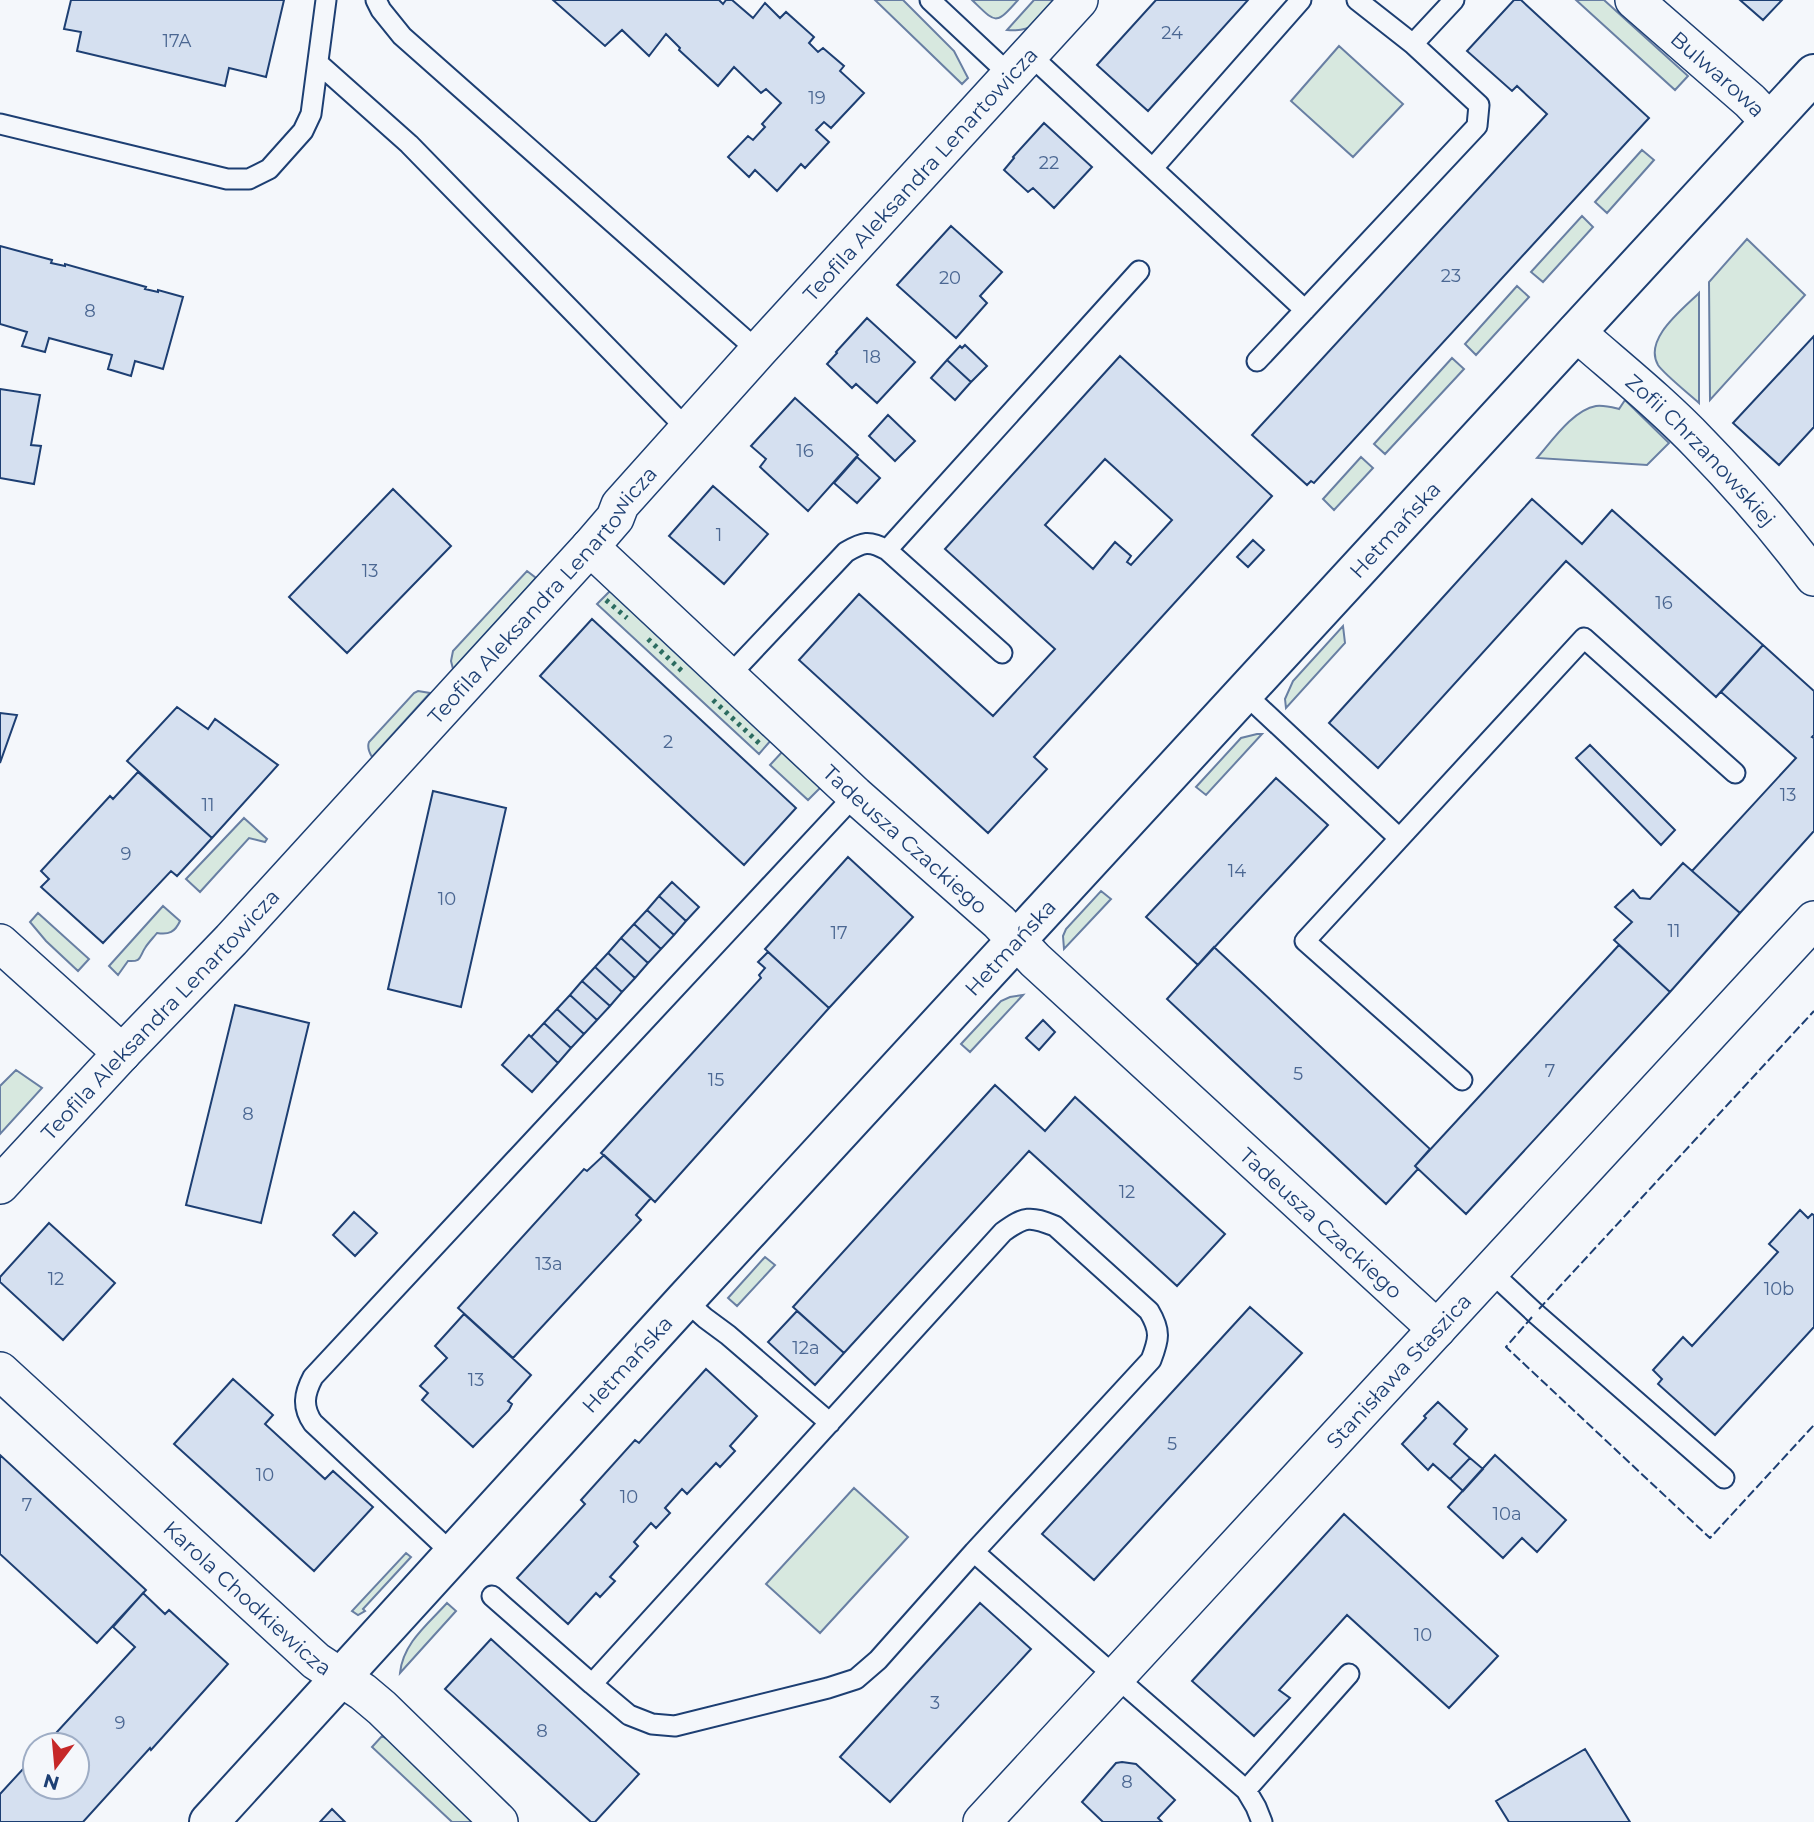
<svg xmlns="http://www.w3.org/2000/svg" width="1814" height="1822" viewBox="0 0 1814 1822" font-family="Montserrat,sans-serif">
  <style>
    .green { fill: #d7e8df; stroke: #687fa3; stroke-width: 2 }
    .building { fill: #d5e0f0; stroke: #1d3f73; stroke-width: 2; fill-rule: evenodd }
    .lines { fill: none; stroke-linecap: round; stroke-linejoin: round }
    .service-casing { stroke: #1d3f73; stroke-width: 23 }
    .minor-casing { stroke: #1d3f73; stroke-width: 40 }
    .tertiary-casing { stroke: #1d3f73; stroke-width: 42 }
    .service { stroke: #f4f7fb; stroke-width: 19 }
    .minor { stroke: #f4f7fb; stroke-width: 37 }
    .tertiary { stroke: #f4f7fb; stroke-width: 38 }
    .hedge { stroke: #2c6c60; stroke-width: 5; stroke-dasharray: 3.5 5; stroke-linecap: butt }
    .fence { stroke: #1d3f73; stroke-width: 2; stroke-dasharray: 9 3.5; stroke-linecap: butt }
    .labels { text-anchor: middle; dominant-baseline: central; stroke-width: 5; stroke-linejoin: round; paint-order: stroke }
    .number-label { font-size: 18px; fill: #4b6792 }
    .street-label { font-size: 21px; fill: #1d3f73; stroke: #f4f7fb }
  </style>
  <rect width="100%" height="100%" fill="#f4f7fb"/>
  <path class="green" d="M875,0H903L954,51L968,78L962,84Z
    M972,0H1018C995,26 996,23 972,0Z
    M1034,0H1062C1044,17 1034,33 1007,30Z
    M1576,0H1604L1688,76L1675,90Z
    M1339,46L1403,104L1353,157L1291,101Z
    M1642,150L1654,160L1607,213L1595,202Z
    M1582,216L1593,227L1543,282L1531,272Z
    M1747,239L1805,295L1710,400L1709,282Z
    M1517,286L1529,297L1476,355L1465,344Z
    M1699,293V403C1689,394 1664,374 1658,365C1643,339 1683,309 1699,293Z
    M1452,358L1464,369L1385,454L1374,444Z
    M1625,400L1669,443L1647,465L1537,458C1552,441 1573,410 1596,406C1604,405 1611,407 1619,409Z
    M1361,457L1373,468L1334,510L1323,499Z
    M527,571L536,578L453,669L451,661L453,651Z
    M611,590L772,739L759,754L597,604Z
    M1343,626L1345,643L1286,708L1285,699L1293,681Z
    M418,691L430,693L372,757C369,752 367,747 369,742L414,693Z
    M1257,734H1262L1206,795L1196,787L1241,738Z
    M783,751L822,786L808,800L770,765Z
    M244,818L267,839L265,842L249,838L200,892L186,879Z
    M1101,891L1111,899L1064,949L1063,936L1066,929Z
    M163,906L180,921C175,932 169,935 157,933C153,938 148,943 145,948C139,957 142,962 128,961L118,975L109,966Z
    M38,913L89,959L78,971L46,941L30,922Z
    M1023,995L970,1052L961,1044L1001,1001L1010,997Z
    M16,1070L42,1088L0,1134V1086Z
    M765,1257L775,1265L737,1306L728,1298Z
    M854,1488L908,1537L820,1633L766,1584Z
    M406,1553L411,1557L363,1609L365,1611L358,1615L352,1611Z
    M447,1603L456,1611L400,1673C403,1643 428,1624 447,1603Z
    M382,1736L390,1741L477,1822H452L372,1747Z"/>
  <path class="building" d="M71,0H284L266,77L229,68L225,86L77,51L81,32L64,29Z
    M553,0H719L723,4L726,0H732L753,18L765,3L780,18L786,12L814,37L809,43L818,52L823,48L844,66L840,71L864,93L831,128L824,122L816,130L829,142L805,168L801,164L777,191L755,170L749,177L728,157L748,136L753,140L765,127L762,124L781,103L766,89L761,93L734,67L718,86L679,50L680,48L666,34L649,56L622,30L605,46Z
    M1156,0H1248L1148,111L1097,65Z
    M1514,0H1521L1649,118L1314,483L1311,481L1307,485L1252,435L1547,114L1517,86L1512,91L1467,51Z
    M1740,0H1782L1763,20Z
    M1044,123L1092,167L1054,208L1033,188L1028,192L1004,170L1014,158L1013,157Z
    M951,226L1002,272L980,296L987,303L956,338L897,285Z
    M0,246L52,260L51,263L65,266V264L146,287L145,289L158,292V290L183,297L163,369L135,361L131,376L108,369L112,355L49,338L45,352L22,346L27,332L0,324Z
    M867,318L915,362L877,403L856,384L852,388L827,364L837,353L836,352Z
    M1814,336V427L1779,465L1733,423Z
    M965,345L987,366L971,382L947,360L960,346L962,348Z
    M1120,356L1272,496L1034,757L1047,769L988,833L799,660L859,594L993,716L1055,649L945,549ZM1105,459L1172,520L1131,565L1127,562L1131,556L1115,542L1093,569L1045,525Z
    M947,360L971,382L955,400L931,378Z
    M0,389L40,395L31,445L41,446L34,484L0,478Z
    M795,398L858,455L808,511L760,467L766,459L751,446Z
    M888,415L915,441L895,461L869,436Z
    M857,457L880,478L857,503L834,483Z
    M713,486L768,534L724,584L669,536Z
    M393,489L451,546L347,653L289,597Z
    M1532,499L1582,544L1612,510L1763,645L1716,697L1566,561L1378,768L1329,723Z
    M1253,540L1264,550L1248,567L1237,557Z
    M592,619L796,808L744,865L540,676Z
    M1763,645L1814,691V735L1812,737L1814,738V831L1740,913L1692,871L1796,758L1721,692Z
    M177,707L208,729L215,719L278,765L212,838L127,761Z
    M0,713L17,715L0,763Z
    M1590,745L1675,830L1661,845L1576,758Z
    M138,772L212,838L177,876L171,871L103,943L41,887L49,879L41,871L110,796L113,799Z
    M1276,778L1328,825L1198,965L1146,917Z
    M433,791L506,808L461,1007L388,989Z
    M848,857L913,917L829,1008L765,949Z
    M1683,863L1740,913L1670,992L1614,940L1632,922L1615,907L1633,890L1640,898L1650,899Z
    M672,882L699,907L686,921L659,896Z
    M659,896L686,921L674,935L647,910Z
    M647,910L674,935L661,949L634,924Z
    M634,924L661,949L648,963L621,938Z
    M621,938L648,963L635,978L608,953Z
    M1619,945L1670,992L1466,1214L1415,1166Z
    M1214,947L1430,1149L1415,1166L1418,1169L1386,1204L1167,999Z
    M768,952L829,1008L655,1202L601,1153L761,978L759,975L765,968L758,962Z
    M608,953L635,978L622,992L595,967Z
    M595,967L622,992L610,1006L582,981Z
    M582,981L610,1006L597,1020L570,995Z
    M570,995L597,1020L584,1034L557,1009Z
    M235,1005L309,1023L261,1223L186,1205Z
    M557,1009L584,1034L571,1048L544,1023Z
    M1043,1020L1055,1032L1039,1050L1026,1038Z
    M544,1023L571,1048L558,1063L531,1037Z
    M529,1035L558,1063L532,1092L502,1065Z
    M995,1085L1045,1131L1075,1097L1225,1234L1177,1286L1029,1151L844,1353L793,1307Z
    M604,1155L651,1198L636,1215L641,1220L513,1358L458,1308L584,1169L587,1171Z
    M1800,1210L1808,1218L1812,1214L1814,1215V1327L1715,1435L1658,1384L1662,1379L1653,1370L1683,1337L1692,1346L1778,1252L1769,1244Z
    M354,1212L377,1233L355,1256L333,1235Z
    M49,1223L115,1283L63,1340L0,1282V1277Z
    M1250,1307L1302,1353L1094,1580L1042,1534Z
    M797,1311L844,1353L815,1385L768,1342Z
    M464,1314L531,1375L508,1401L512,1404L509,1410L473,1447L422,1400L428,1393L420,1386L447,1358L435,1346Z
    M706,1369L757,1416L730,1446L735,1451L720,1467L716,1463L687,1494L682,1489L665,1508L670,1513L656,1528L651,1523L634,1542L638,1546L610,1577L615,1581L600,1597L596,1593L568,1624L517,1578L585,1504L581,1500L635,1440L639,1443Z
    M233,1379L273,1415L265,1424L325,1479L333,1471L373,1507L314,1571L174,1444Z
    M1438,1402L1467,1429L1454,1444L1470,1458L1450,1479L1433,1464L1428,1470L1402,1444L1426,1418L1424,1416Z
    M0,1455L146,1590L97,1643L0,1554Z
    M1495,1455L1566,1520L1537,1552L1522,1538L1503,1558L1448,1507Z
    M1470,1458L1483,1469L1463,1491L1450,1479Z
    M1344,1514L1498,1656L1449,1708L1347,1615L1279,1690L1290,1698L1254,1736L1192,1681Z
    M143,1593L165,1614L169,1610L228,1664L151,1750L150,1748L83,1822H0V1794L35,1756V1787H77V1745H45L135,1647L113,1627Z
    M980,1603L1031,1649L890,1802L840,1757Z
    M491,1639L639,1774L595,1822H591L445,1689Z
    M1585,1749L1630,1822H1509L1496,1801Z
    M1122,1762L1136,1764L1175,1800L1158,1818L1162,1822H1103L1082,1802L1116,1763Z
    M332,1809L345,1822H320Z"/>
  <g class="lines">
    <defs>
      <path id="service" d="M376,0L381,10L402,36L758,351
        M930,0L1010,75
        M1413,44L1454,0
        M1029,54L1305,310
        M318,63L409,144L687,429
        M0,124L227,179H249L269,169L303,131L311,114L326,0
        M1153,168L1301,0
        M1257,361L1477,126L1479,105L1413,44L1357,0
        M887,550L1139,271
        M729,676L846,552C863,542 869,540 887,550L1002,653
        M1244,693L1399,838
        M1462,1080L1305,941L1584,638L1735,773
        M1490,1271L1535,1313L1724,1478
        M685,1300L705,1318L728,1335L830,1423
        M974,1552L878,1660L856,1679L828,1688L675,1726L652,1724L629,1715L592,1684L1003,1232C1025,1216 1030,1216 1055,1226L1149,1311C1161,1331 1159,1339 1151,1360L974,1552L1101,1664L1246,1790L1256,1807L1262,1822
        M454,1555L313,1423C302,1407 304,1394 313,1377L855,795
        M492,1596L592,1684
        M1246,1790L1349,1674"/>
      <g id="minor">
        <path id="s1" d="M1634,0L1750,101L1770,122"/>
        <path id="s2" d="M1576,332C1617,368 1661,403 1699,443C1740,485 1779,530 1814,577"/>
        <path id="s3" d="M590,547L855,795L999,922L1035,960L1437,1329"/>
        <path d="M0,943L122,1053"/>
        <path id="s4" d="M0,1185L122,1053L231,940L590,547L615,518L620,505L758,351L1079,0"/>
        <path id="s5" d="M0,1371L316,1661L363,1692L382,1708L499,1822"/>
        <path id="s6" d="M982,1822L1814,920"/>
      </g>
      <g id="tertiary">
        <path id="s7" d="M209,1822L685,1300L1814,74"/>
      </g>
    </defs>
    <use href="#service" class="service-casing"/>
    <use href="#minor" class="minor-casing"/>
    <use href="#tertiary" class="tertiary-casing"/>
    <use href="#service" class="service"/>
    <use href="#minor" class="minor"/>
    <use href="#tertiary" class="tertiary"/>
    <path class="hedge" d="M606,600L627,618
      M648,639L684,673
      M713,700L760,744"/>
    <path class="fence" d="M1539,1309L1814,1011
      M1532,1317L1506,1347L1710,1538L1814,1425"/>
  </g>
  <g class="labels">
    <g class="number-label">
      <text x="1172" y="33">24</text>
      <text x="177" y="41">17A</text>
      <text x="817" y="98">19</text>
      <text x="1049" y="163">22</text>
      <text x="1451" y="276">23</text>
      <text x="950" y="278">20</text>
      <text x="90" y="311">8</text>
      <text x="872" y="357">18</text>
      <text x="805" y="451">16</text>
      <text x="719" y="535">1</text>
      <text x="370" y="571">13</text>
      <text x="1664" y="603">16</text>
      <text x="668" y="742">2</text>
      <text x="1788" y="795">13</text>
      <text x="208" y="805">11</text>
      <text x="126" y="854">9</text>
      <text x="1237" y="871">14</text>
      <text x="447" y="899">10</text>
      <text x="1674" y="931">11</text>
      <text x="839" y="933">17</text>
      <text x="1550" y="1071">7</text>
      <text x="1298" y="1074">5</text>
      <text x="716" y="1080">15</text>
      <text x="248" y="1114">8</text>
      <text x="1127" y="1192">12</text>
      <text x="549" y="1264">13a</text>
      <text x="56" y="1279">12</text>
      <text x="1779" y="1289">10b</text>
      <text x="806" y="1348">12a</text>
      <text x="476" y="1380">13</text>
      <text x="1172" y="1444">5</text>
      <text x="265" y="1475">10</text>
      <text x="629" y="1497">10</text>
      <text x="27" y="1505">7</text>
      <text x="1507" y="1514">10a</text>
      <text x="1423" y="1635">10</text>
      <text x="935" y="1703">3</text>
      <text x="120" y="1723">9</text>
      <text x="542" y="1731">8</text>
      <text x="1127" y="1782">8</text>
    </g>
    <g class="street-label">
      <text stroke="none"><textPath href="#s1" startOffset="112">Bulwarowa</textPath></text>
      <text stroke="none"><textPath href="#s4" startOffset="1368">Teofila Aleksandra Lenartowicza</textPath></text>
      <text stroke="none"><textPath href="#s2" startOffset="172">Zofii Chrzanowskiej</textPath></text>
      <text stroke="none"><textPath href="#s7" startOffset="1754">Hetmańska</textPath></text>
      <text stroke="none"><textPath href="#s4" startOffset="802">Teofila Aleksandra Lenartowicza</textPath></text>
      <text stroke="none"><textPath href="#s3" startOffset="430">Tadeusza Czackiego</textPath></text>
      <text stroke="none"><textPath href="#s7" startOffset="1186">Hetmańska</textPath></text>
      <text stroke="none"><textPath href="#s4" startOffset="234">Teofila Aleksandra Lenartowicza</textPath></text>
      <text stroke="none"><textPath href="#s3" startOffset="996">Tadeusza Czackiego</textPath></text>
      <text stroke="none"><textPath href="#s7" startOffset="620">Hetmańska</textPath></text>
      <text stroke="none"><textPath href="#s6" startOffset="614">Stanisława Staszica</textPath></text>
      <text stroke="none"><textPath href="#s5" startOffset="336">Karola Chodkiewicza</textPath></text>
    </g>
  </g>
  <g transform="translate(56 1766) rotate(196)"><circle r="33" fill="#f4f7fb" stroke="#9eadc5" stroke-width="2"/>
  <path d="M0-5L12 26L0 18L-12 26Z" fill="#c62828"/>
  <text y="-10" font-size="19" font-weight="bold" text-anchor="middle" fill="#1d3f73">N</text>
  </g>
</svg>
